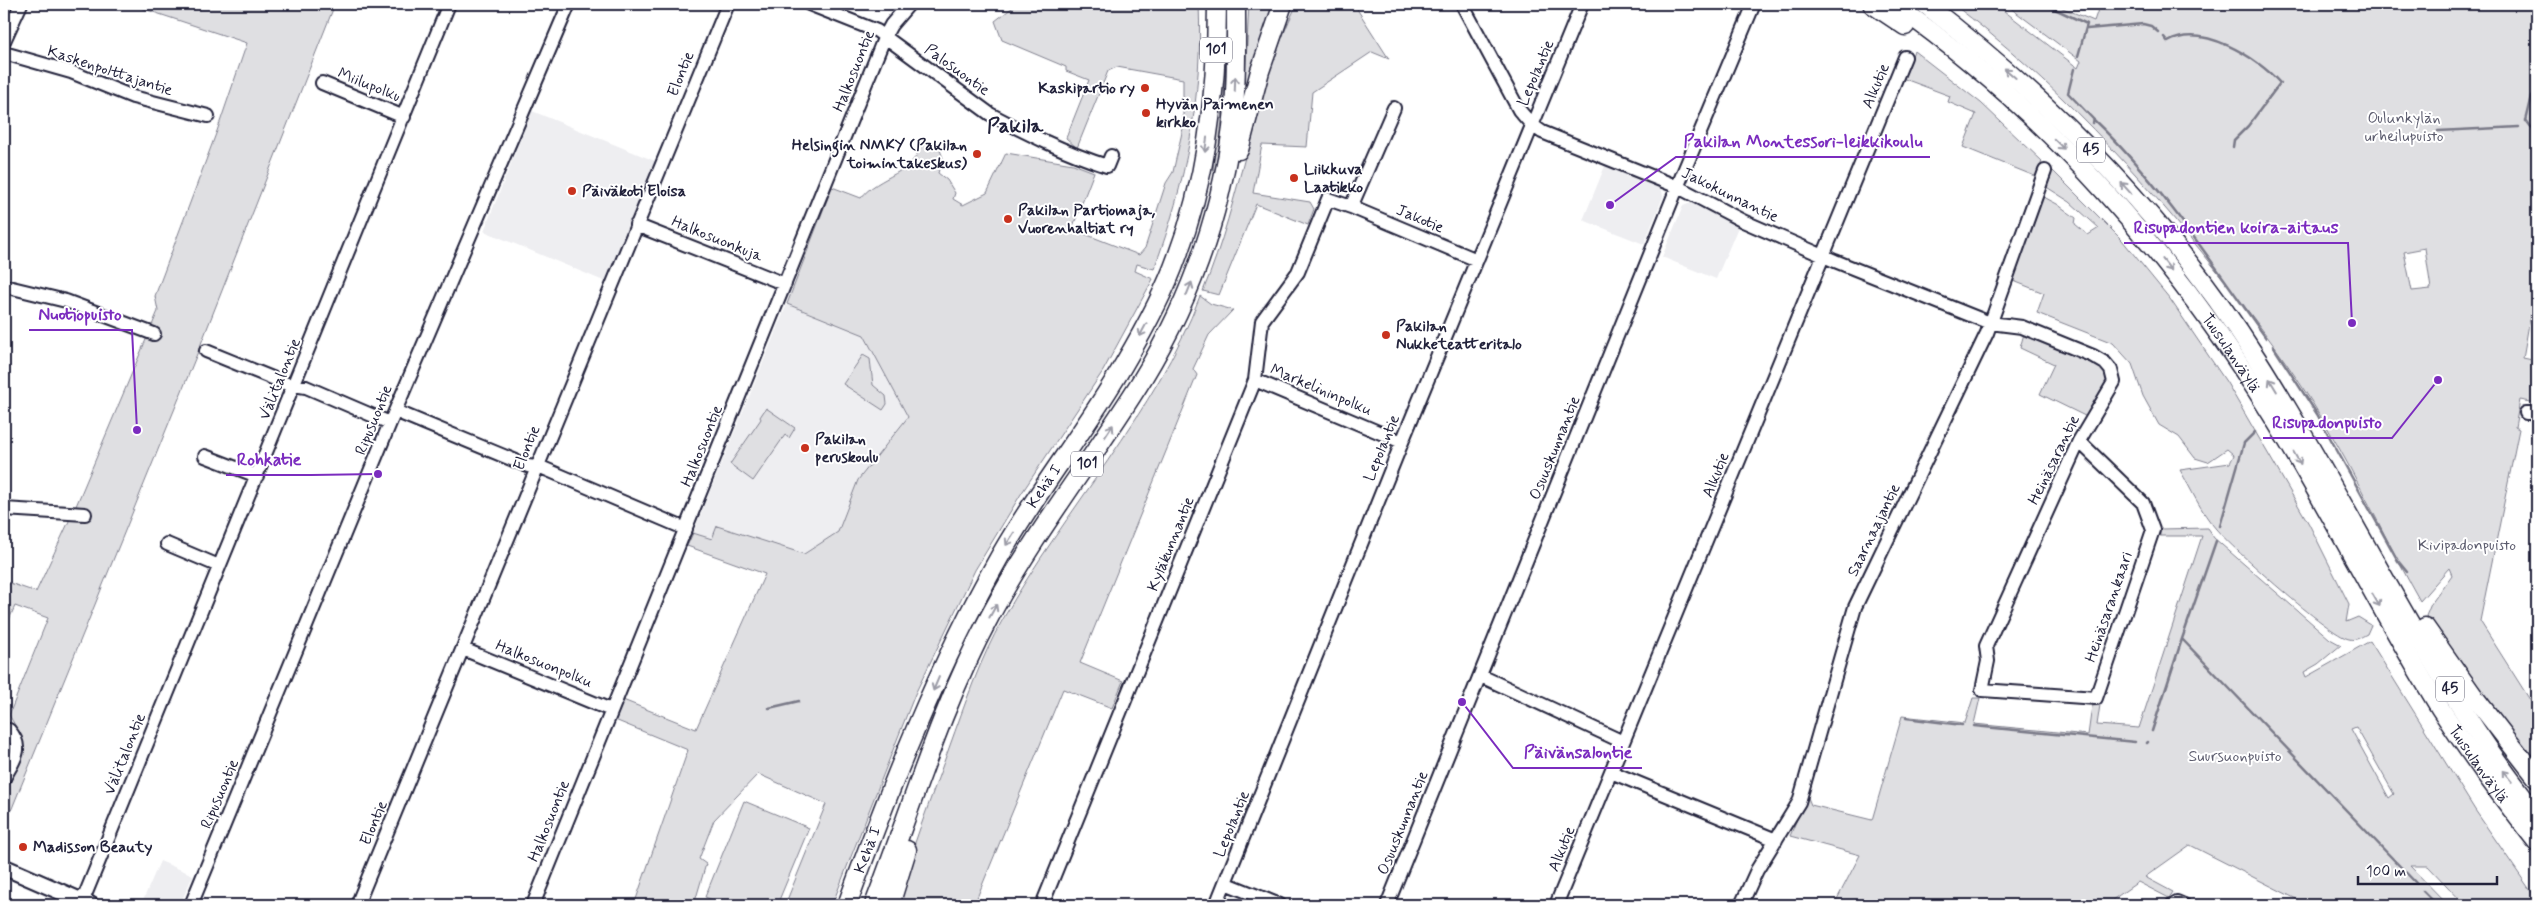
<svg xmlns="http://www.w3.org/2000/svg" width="2541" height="909" viewBox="0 0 2541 909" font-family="Mynerve,sans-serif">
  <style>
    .built { fill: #eeeef1 }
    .green { fill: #dfdfe2; stroke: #80808e; fill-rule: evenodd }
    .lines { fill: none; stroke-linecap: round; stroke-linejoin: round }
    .stream { stroke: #7a7a88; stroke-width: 2.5 }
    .minor-casing { stroke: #22223b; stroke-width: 16 }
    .major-casing { stroke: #22223b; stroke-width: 19 }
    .highway-casing { stroke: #22223b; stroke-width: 21 }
    .minor { stroke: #fff; stroke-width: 12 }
    .major { stroke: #fff; stroke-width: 15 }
    .highway { stroke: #fff; stroke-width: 18 }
    .oneway { stroke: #9c9ca7 }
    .poi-dot { fill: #c8321e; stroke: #fff; stroke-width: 2 }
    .labels { text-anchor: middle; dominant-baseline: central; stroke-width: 4; stroke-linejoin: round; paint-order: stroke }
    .shield { fill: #fff; stroke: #646476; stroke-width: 1 }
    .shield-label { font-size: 15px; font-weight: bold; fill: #22223b }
    .street-label { font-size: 16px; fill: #22223b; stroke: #fff }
    .poi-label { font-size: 16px; font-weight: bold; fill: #22223b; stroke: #fff; text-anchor: start }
    .park-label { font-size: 16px; fill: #5b5b6d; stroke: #fff }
    .district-label { font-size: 21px; font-weight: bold; fill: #22223b; stroke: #fff }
    .leader { fill: none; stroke: #7b2cbf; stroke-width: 2 }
    .callout-dot { fill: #7b2cbf; stroke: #fff; stroke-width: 2 }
    .callout-label { font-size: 18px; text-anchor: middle; font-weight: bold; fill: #7b2cbf; stroke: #fff; stroke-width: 4; stroke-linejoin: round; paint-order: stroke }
  </style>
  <rect width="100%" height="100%" fill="#fff"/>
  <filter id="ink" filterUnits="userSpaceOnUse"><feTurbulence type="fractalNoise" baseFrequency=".02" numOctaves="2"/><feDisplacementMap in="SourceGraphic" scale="10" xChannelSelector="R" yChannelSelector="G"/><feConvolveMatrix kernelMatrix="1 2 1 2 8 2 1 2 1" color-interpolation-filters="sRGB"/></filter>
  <g filter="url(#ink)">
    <path class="built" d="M532,111L655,161L606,282L484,231Z
      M1605,166L1657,187L1662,191L1663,197L1644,244L1583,220Z
      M1691,203L1738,227L1716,279L1662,257L1683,206Z
      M787,304L864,335L908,417L858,480L838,532L804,554L718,527L712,539L693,533Z
      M160,861L193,875L180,905H141Z"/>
    <path class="green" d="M129,4H335L197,354L4,828V798L24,749L22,737L9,715L48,618L15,606L4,631V581L36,592L76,506L158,311L155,296L217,131L247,43Z
      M1017,4H1199C1203,95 1186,184 1154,269L1137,264L1135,271L1153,279L1103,371L1021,494L975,570L915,694L832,905H785L826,804L758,774L714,820L699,859L706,864L694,905H634L688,750L615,720L623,700L696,729L765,574L687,546L693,533L712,539L717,526L804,554L838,532L858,480L908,417L864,335L787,304L832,187L861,198C877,176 917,173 921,143L940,150L943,158L938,173L947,180L955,193L953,199L963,205L987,193L1006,153L1073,164L1094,172L1072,229L1139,255L1145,248L1166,183L1173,172L1183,128V79L1117,67L1108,71L1077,148L1066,138L1089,80L1066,71V67L1002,40L995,21Z
      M1223,4H1227C1227,60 1224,115 1216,170H1213L1221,98Z
      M1249,4H1275L1254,62L1244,101Z
      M1297,4H1309L1312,6L1316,4H1368L1357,9L1389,59L1372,52L1312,92L1307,147L1262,145L1253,193L1310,202L1314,209L1308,225L1256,204L1219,295L1203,291C1242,198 1252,95 1297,4Z
      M1953,4H1995L2078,68L2081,61L2005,4H2053L2094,21L2100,4H2537V278L2523,358L2537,361V403L2520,400L2515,427L2519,429L2480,621L2537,711V764C2496,717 2460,669 2426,616L2431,604L2452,575L2449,568L2420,601C2387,543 2359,480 2324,422C2293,369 2255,319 2217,271C2139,173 2053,80 1953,4ZM2425,248L2431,289L2412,291L2404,252Z
      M1914,51L1981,103L2042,161L2037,177L1963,147L1976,114L1948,102L1950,96L1902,78Z
      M2051,169L2122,240L2170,299L2227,383L2309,524L2349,604L2346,622L2358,617L2371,625L2367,634C2361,637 2356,641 2349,639C2330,636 2231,547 2216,529C2201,512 2191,489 2180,470L2230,463L2234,455L2227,449L2208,462L2195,458L2179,437L2159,425L2143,396L2132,364L2113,343L2037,313L2044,293L2011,280L2042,196L2057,204L2076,218L2075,224L2088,235L2099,228L2070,202L2045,186Z
      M1200,296L1211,304L1233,310L1209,335L1193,369L1197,375L1080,663L1123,681L1112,708L1063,689L974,905H894C911,852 930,800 949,748C965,704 980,659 1003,619C1064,511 1156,412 1200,296Z
      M2025,330L2034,332L2105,369L2108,381L2087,417L2040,394L2054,364L2020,348Z
      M863,355L870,359L873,385L886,396L887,404L883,410L843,384Z
      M766,408L795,428L789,438L785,435L753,481L730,464L761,419L760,417Z
      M2207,528L2214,538L2330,639L2341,645L2318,664L2304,672L2306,677L2370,641L2475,810L2537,900V905H2465L2428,866H2410L2448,905H2308L2190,845L2145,877L2173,892L2169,898L2138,882L2105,905H1834L1860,855L1790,836L1807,795L1811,805L1872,820L1902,716L1965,723L1973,698H1980L1974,724L2088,735L2092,706L2100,705L2097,725L2139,728L2202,536H2160V529ZM2356,727L2394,794L2389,798L2351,729Z
      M744,801L809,828L777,905H725L705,897Z"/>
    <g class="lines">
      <path class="stream" d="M2044,4L2087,24L2078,56
        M2087,29L2143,24L2151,26L2158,32
        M2164,37L2168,42C2202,23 2257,57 2280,83L2248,126L2234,140L2233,147
        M2074,69L2068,93L2094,120L2092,123
        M2094,120C2161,184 2212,263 2266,338
        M2526,120L2537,135
        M2526,121L2532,96L2537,92
        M2438,131L2519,127
        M2273,346L2317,414L2398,561L2407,572
        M2220,526L2244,443L2255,432
        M2216,541L2182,639L2416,883
        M769,708L799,701
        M1906,718L1962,725
        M1974,726L2135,742
        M2152,731L2182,639
        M2147,743L2148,742
        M2423,891L2437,905"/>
      <defs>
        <path id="minor" d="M809,4L877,31L990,114C1028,134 1066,153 1107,166L1111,156
          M1462,4L1519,110L1532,125L1542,132L1678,187L1743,221L1835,261L1990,323L2022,327L2093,356L2105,363L2111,370L2114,382L2079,441L1986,646L1988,661L1982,690L2096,698L2153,530L2143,503L2079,441
          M4,41L21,4
          M4,53L71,72L133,97L208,116
          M322,83L404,117
          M1394,108L1351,207L1477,260
          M636,225L785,284
          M4,286L66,301L154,334
          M206,351L287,384L306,387L390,423
          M1255,380L1402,442
          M395,411L528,466L543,468L686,529
          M2526,413H2537
          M205,456L257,476
          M4,509L85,514
          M167,544L219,566
          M463,649L611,710
          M1481,676L1623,742
          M1611,772L1776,840
          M4,778C14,760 25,748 9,730
          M1225,883L1280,905
          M81,905L449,4
          M191,905L390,423L569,4
          M357,905L728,4
          M533,905L885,36L891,25L909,4
          M1042,905L1255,380L1262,321L1298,272L1328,199L1351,207
          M1216,905L1402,442L1582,4
          M1387,905L1681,178L1754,4
          M1556,905L1905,57
          M1741,905L1757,870L1799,802L1855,607L1987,333L2045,171
          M2172,905L2177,902L2184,905"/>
        <path id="major" d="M4,867L91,905"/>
        <g id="highway">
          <path d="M1872,4L1905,26"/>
          <path id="s1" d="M1894,4C2047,112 2174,256 2272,415C2331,511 2381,612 2440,708C2470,754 2503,799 2537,842"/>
          <path d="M1925,4C2054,103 2169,221 2257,359C2353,509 2426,676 2537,814"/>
          <path d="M1239,150L1260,71L1283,4"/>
          <path d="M2425,627L2475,698L2537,778"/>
          <path id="s2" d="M847,905C890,787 938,665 1000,556C1038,489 1086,430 1124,364C1144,330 1164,294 1177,257C1207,178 1217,89 1217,4"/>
          <path d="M874,905C911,809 941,707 990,616C1034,533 1094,458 1143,378C1190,301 1220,217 1232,128C1237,87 1236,45 1236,4"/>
          <path d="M890,905L907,850"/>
        </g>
      </defs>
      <use href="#minor" class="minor-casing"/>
      <use href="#major" class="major-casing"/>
      <use href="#highway" class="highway-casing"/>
      <use href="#minor" class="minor"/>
      <use href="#major" class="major"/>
      <use href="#highway" class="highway"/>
    </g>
    <defs><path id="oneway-shaft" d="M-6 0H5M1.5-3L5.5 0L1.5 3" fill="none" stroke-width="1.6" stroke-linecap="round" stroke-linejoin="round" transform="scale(1.25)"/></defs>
    <g class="oneway">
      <use href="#oneway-shaft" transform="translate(2010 73) rotate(-139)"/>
      <use href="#oneway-shaft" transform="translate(1235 84) rotate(-88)"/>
      <use href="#oneway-shaft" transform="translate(2059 144) rotate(45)"/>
      <use href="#oneway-shaft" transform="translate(1206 145) rotate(98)"/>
      <use href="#oneway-shaft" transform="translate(2126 188) rotate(-132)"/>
      <use href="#oneway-shaft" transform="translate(2167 265) rotate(52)"/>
      <use href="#oneway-shaft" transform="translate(1189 289) rotate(-68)"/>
      <use href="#oneway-shaft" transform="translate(1143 330) rotate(118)"/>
      <use href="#oneway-shaft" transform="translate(2273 385) rotate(-121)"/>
      <use href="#oneway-shaft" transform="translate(1109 431) rotate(-57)"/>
      <use href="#oneway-shaft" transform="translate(2297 458) rotate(60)"/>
      <use href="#oneway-shaft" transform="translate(1010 539) rotate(122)"/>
      <use href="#oneway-shaft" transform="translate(2376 600) rotate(60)"/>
      <use href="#oneway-shaft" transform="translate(993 611) rotate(-61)"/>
      <use href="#oneway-shaft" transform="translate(936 684) rotate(113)"/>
      <use href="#oneway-shaft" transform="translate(2507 776) rotate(-129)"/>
    </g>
  </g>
  <g class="poi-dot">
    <circle cx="1145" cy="88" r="5"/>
    <circle cx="1146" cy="113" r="5"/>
    <circle cx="977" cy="154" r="5"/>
    <circle cx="1294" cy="178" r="5"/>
    <circle cx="572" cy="191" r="5"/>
    <circle cx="1008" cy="219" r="5"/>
    <circle cx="1386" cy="335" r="5"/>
    <circle cx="805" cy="448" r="5"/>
    <circle cx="23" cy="847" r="5"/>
  </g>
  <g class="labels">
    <g class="shield">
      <rect x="1200" y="37.5" width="32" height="25" rx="4"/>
      <rect x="2077" y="137.5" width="28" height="25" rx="4"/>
      <rect x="1071" y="451.5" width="32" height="25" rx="4"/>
      <rect x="2436" y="676.5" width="28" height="25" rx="4"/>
    </g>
    <g class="shield-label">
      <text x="1216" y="50">101</text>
      <text x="2091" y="150">45</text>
      <text x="1087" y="464">101</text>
      <text x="2450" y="689">45</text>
    </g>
    <g class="street-label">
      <text transform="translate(957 70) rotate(36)">Palosuontie</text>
      <text transform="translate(110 71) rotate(18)">Kaskenpolttajantie</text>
      <text transform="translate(854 71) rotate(-68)">Halkosuontie</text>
      <text transform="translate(1536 73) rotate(-67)">Lepolantie</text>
      <text transform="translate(681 74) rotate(-68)">Elontie</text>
      <text transform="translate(369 85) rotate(22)">Miilupolku</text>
      <text transform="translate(1876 86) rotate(-67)">Alkutie</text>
      <text transform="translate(1730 195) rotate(26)">Jakokunnantie</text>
      <text transform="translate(1420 219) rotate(23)">Jakotie</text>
      <text transform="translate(717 239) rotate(22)">Halkosuonkuja</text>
      <text stroke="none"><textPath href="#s1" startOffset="488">Tuusulanväylä</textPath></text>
      <text transform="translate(280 379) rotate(-68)">Välitalontie</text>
      <text transform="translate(1321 390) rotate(23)">Markelininpolku</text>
      <text transform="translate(374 420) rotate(-68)">Ripusuontie</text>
      <text transform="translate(702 446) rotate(-68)">Halkosuontie</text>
      <text transform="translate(527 448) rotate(-68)">Elontie</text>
      <text transform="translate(1382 448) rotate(-68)">Lepolantie</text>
      <text transform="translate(1555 448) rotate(-68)">Osuuskunnantie</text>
      <text transform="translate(2054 460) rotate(-64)">Heinäsarantie</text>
      <text transform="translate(1716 475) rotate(-68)">Alkutie</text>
      <text stroke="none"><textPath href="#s2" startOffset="464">Kehä I</textPath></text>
      <text transform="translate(1874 530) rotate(-64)">Saarnaajantie</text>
      <text transform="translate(1171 544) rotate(-68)">Kyläkunnantie</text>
      <text transform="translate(2109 607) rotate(-71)">Heinäsarankaari</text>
      <text transform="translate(544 664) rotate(22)">Halkosuonpolku</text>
      <text transform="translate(125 754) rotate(-68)">Välitalontie</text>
      <text stroke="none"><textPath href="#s1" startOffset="968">Tuusulanväylä</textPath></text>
      <text transform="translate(220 794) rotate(-67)">Ripusuontie</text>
      <text transform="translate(549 821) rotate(-68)">Halkosuontie</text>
      <text transform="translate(374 823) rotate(-67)">Elontie</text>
      <text transform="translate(1403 823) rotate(-68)">Osuuskunnantie</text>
      <text transform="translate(1232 824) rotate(-68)">Lepolantie</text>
      <text transform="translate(1562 849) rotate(-68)">Alkutie</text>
      <text stroke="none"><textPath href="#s2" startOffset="59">Kehä I</textPath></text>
    </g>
    <g class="poi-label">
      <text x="1135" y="88" text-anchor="end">Kaskipartio ry</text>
      <text x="1156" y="104">Hyvän Paimenen<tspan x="1156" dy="18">kirkko</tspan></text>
      <text x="967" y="145" text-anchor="end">Helsingin NMKY (Pakilan<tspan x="967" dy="18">toimintakeskus)</tspan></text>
      <text x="1304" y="169">Liikkuva<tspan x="1304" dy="18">Laatikko</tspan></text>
      <text x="582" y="191">Päiväkoti Eloisa</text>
      <text x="1018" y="210">Pakilan Partiomaja,<tspan x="1018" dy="18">Vuorenhaltiat ry</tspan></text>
      <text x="1396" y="326">Pakilan<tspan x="1396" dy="18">Nukketeatteritalo</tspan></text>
      <text x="815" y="439">Pakilan<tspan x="815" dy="18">peruskoulu</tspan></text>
      <text x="33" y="847">Madisson Beauty</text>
    </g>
    <g class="park-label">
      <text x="2404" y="118">Oulunkylän<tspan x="2404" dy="18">urheilupuisto</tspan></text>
      <text x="2467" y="545">Kivipadonpuisto</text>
      <text x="2235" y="756">Suursuonpuisto</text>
    </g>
    <g class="district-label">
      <text x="1015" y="126">Pakila</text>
    </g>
  </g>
  <path class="leader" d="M1610 205L1676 157H1930M2352 323L2348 243H2124M137 430L132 330H29M2438 380L2392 438H2263M378 474L311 475H226M1462 702L1513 768H1642"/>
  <g class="callout-dot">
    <circle cx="1610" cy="205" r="5"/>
    <circle cx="2352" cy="323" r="5"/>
    <circle cx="137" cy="430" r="5"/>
    <circle cx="2438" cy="380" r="5"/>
    <circle cx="378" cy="474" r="5"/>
    <circle cx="1462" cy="702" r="5"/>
  </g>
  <g class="callout-label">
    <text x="1803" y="147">Pakilan Montessori-leikkikoulu</text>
    <text x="2236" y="233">Risupadontien koira-aitaus</text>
    <text x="80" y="320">Nuotiopuisto</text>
    <text x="2327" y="428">Risupadonpuisto</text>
    <text x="269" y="465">Rohkatie</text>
    <text x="1578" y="758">Päivänsalontie</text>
  </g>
  <rect width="2541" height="909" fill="none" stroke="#fff" stroke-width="20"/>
  <rect x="10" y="10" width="2521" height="889" fill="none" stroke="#22223b" stroke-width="2" filter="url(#ink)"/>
  <path d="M2358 876v8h139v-8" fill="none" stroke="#22223b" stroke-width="2.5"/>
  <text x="2366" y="876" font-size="15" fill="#22223b" stroke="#ffffff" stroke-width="4" paint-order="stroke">100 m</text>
</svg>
